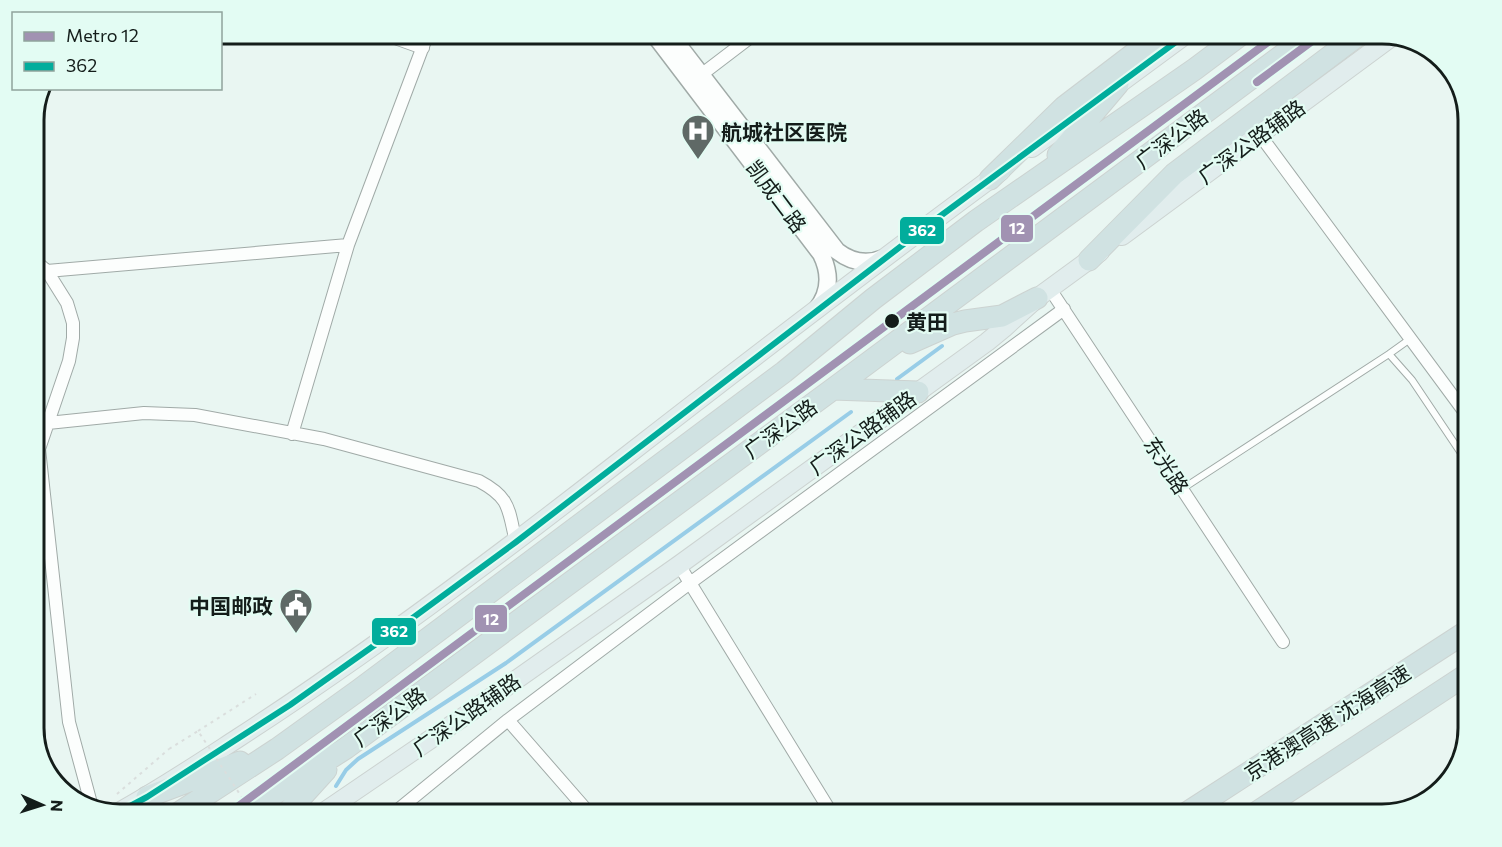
<svg xmlns="http://www.w3.org/2000/svg" width="1502" height="847" viewBox="0 0 1502 847" font-family="Commissioner,'Noto Sans SC',sans-serif">
  <style>
    .lines { fill: none; stroke-linecap: round; stroke-linejoin: round }
    .stream { stroke: #98cde7; stroke-width: 4 }
    .lane-casing { stroke: #a0aaa7; stroke-width: 8 }
    .street-casing { stroke: #a0aaa7; stroke-width: 14 }
    .secondary-casing { stroke: #a0aaa7; stroke-width: 19 }
    .primary-casing { stroke: #ccd3d1; stroke-width: 20 }
    .highway-casing { stroke: #ccd3d1; stroke-width: 23 }
    .path { stroke: #dadedd; stroke-width: 2; stroke-dasharray: 3 4.5; stroke-linecap: butt }
    .lane { stroke: #fcfefd; stroke-width: 6 }
    .street { stroke: #fcfefd; stroke-width: 12 }
    .secondary { stroke: #fcfefd; stroke-width: 16 }
    .primary { stroke: #e1eded; stroke-width: 18 }
    .highway { stroke: #d0e2e2; stroke-width: 21 }
    .path-bridge { stroke: #dadedd; stroke-width: 2; stroke-dasharray: 3 4.5; stroke-linecap: butt }
    .bus-1-casing { stroke: #e3fcf3; stroke-width: 10 }
    .bus-1 { stroke: #01ad9c; stroke-width: 6 }
    .metro-1-casing { stroke: #e3fcf3; stroke-width: 12 }
    .metro-1 { stroke: #a192b2; stroke-width: 8 }
    .stop-dot { fill: #141d1a; stroke: #e3fcf3; stroke-width: 2 }
    .labels { text-anchor: middle; dominant-baseline: central; stroke-width: 4.5; stroke-linejoin: round; paint-order: stroke }
    .poi-label { font-size: 21px; font-weight: bold; fill: #141d1a; stroke: #e3fcf3; text-anchor: start }
    .street-label { font-size: 21px; fill: #141d1a; stroke: #e3fcf3 }
    .stop-label { font-size: 21px; font-weight: bold; fill: #141d1a; stroke: #e3fcf3; text-anchor: start }
    .rim { fill: none; stroke: #141d1a; stroke-width: 3 }
    .line-badge { stroke: #e3fcf3; stroke-width: 2 }
    .badge-label { font-size: 16px; text-anchor: middle; font-weight: bold; fill: #fff }
  </style>
  <rect width="100%" height="100%" fill="#e9f6f2"/>
  <g class="lines">
    <path class="stream" d="M897,379L942,346
      M336,786L346,770L358,759L506,663L851,412"/>
    <defs>
      <path id="lane" d="M1389,354L1412,380L1469,465
        M1182,489L1389,354L1410,339"/>
      <path id="street" d="M381,33L423,48
        M697,78L756,33
        M1260,135L1469,418
        M33,259L47,271L67,303L73,323V338L69,361L39,449
        M47,271L348,245
        M1050,289L1283,642
        M48,423L144,413L195,415L324,439L479,481C511,498 508,509 516,542
        M292,434L348,245L428,33
        M33,445L39,449L69,722L92,807
        M679,565L832,814
        M508,720L590,814
        M393,814L508,720L690,583L1064,309"/>
      <path id="secondary" d="M653,33L821,254C831,274 830,293 816,310
        M669,33L837,251C851,262 867,265 884,258"/>
      <path id="primary" d="M1032,148L1188,33
        M1122,236L1393,36
        M117,813C159,790 198,764 238,738C369,653 493,560 616,464C743,365 871,267 1001,171
        M321,814L469,713L679,565L987,342L1004,328L1037,298L1100,252"/>
      <path id="highway" d="M1058,155L1118,84
        M990,179L1064,107L1161,33
        M1089,260L1174,174L1361,33
        M910,343L953,324L965,321L1002,316L1037,298
        M833,389L918,392
        M147,797L240,762
        M177,814L277,749L359,690L784,372L873,299L976,221L1195,69L1243,33
        M243,814L346,748L833,389L1312,33
        M286,814L326,770
        M1185,814L1469,630
        M1254,814L1469,673"/>
    </defs>
    <use href="#lane" class="lane-casing"/>
    <use href="#street" class="street-casing"/>
    <use href="#secondary" class="secondary-casing"/>
    <use href="#primary" class="primary-casing"/>
    <use href="#highway" class="highway-casing"/>
    <path class="path" d="M198,731L256,694
      M117,794L169,749"/>
    <use href="#lane" class="lane"/>
    <use href="#street" class="street"/>
    <use href="#secondary" class="secondary"/>
    <use href="#primary" class="primary"/>
    <use href="#highway" class="highway"/>
    <path class="path-bridge" d="M169,749L198,731L253,814"/>
    <defs>
      <path id="bus-1" d="M117,813L147,797L290,705L403,625L516,542L939,217L1188,33"/>
    </defs>
    <use href="#bus-1" class="bus-1-casing"/>
    <use href="#bus-1" class="bus-1"/>
    <defs>
      <path id="metro-1" d="M1257,82L1323,33
        M228,814L1280,33"/>
    </defs>
    <use href="#metro-1" class="metro-1-casing"/>
    <use href="#metro-1" class="metro-1"/>
  </g>
  <defs>
    <symbol id="hospital-pin" viewBox="-11 -11 22 30"><path d="M0 17L-7.5 6A9.5 9.5 0 1 1 7.5 6Z" fill="#5f6966" stroke="#e3fcf3"/><path d="M-5-5h3v3.5h4V-5h3V5h-3V1.5h-4V5h-3Z" fill="#fff"/></symbol>
    <symbol id="civic-pin" viewBox="-11 -11 22 30"><path d="M0 17L-7.5 6A9.5 9.5 0 1 1 7.5 6Z" fill="#5f6966" stroke="#e3fcf3"/><path d="M-.6-6.5H3V-4.5H.6V-3L4-1V1h2V6H-6V1h2V-1L-.6-3ZM-1.2 2.5V6h2.4V2.5Z" fill="#fff"/></symbol>
  </defs>
  <g fill-rule="evenodd">
    <use href="#hospital-pin" x="679" y="112" width="38" height="52"/>
    <use href="#civic-pin" x="277" y="586" width="38" height="52"/>
  </g>
  <circle class="stop-dot" cx="892" cy="321" r="8"/>
  <g class="labels">
    <g class="poi-label">
      <text x="721" y="131">航城社区医院</text>
      <text x="273" y="605" text-anchor="end">中国邮政</text>
    </g>
    <g class="street-label">
      <text transform="translate(1171 138) rotate(-37)">广深公路</text>
      <text transform="translate(1251 141) rotate(-36)">广深公路辅路</text>
      <text transform="translate(777 196) rotate(53)">凯成二路</text>
      <text transform="translate(780 428) rotate(-36)">广深公路</text>
      <text transform="translate(862 432) rotate(-36)">广深公路辅路</text>
      <text transform="translate(1167 465) rotate(57)">东光路</text>
      <text transform="translate(466 714) rotate(-35)">广深公路辅路</text>
      <text transform="translate(389 716) rotate(-36)">广深公路</text>
      <text transform="translate(1327 722) rotate(-33)">京港澳高速 沈海高速</text>
    </g>
    <g class="stop-label">
      <text x="906" y="321">黄田</text>
    </g>
  </g>
  <path d="M0 0H1502V847H0ZM120 44H1382A76 76 0 0 1 1458 120V728A76 76 0 0 1 1382 804H120A76 76 0 0 1 44 728V120A76 76 0 0 1 120 44Z" fill="#e3fcf3" fill-rule="evenodd"/>
  <path class="rim" d="M120 44H1382A76 76 0 0 1 1458 120V728A76 76 0 0 1 1382 804H120A76 76 0 0 1 44 728V120A76 76 0 0 1 120 44Z"/>
  <g class="line-badge">
    <rect x="1000" y="214" width="34" height="29" rx="6" fill="#a192b2"/>
    <rect x="899" y="216" width="46" height="29" rx="6" fill="#01ad9c"/>
    <rect x="474" y="604" width="34" height="29" rx="6" fill="#a192b2"/>
    <rect x="371" y="617" width="46" height="29" rx="6" fill="#01ad9c"/>
  </g>
  <g class="badge-label">
    <text x="1017" y="234">12</text>
    <text x="922" y="236">362</text>
    <text x="491" y="625">12</text>
    <text x="394" y="637">362</text>
  </g>
  <rect x="12" y="12" width="210" height="78" fill="#e3fcf3" stroke="#90a39c" stroke-width="1.5"/>
  <rect x="24" y="32" width="30" height="9" fill="#a192b2" stroke="#90a39c" stroke-width="1.5"/>
  <text x="66" y="42" font-size="18" fill="#141d1a">Metro 12</text>
  <rect x="24" y="62" width="30" height="9" fill="#01ad9c" stroke="#90a39c" stroke-width="1.5"/>
  <text x="66" y="72" font-size="18" fill="#141d1a">362</text>
  <g transform="translate(42 805) rotate(93)" stroke="#e3fcf3" stroke-width="4.5" paint-order="stroke">
  <path d="M0-4.5L10 22L0 15L-10 22Z" fill="#141d1a"/>
  <text y="-9" font-size="16" font-weight="bold" text-anchor="middle" fill="#141d1a">N</text>
  </g>
</svg>
